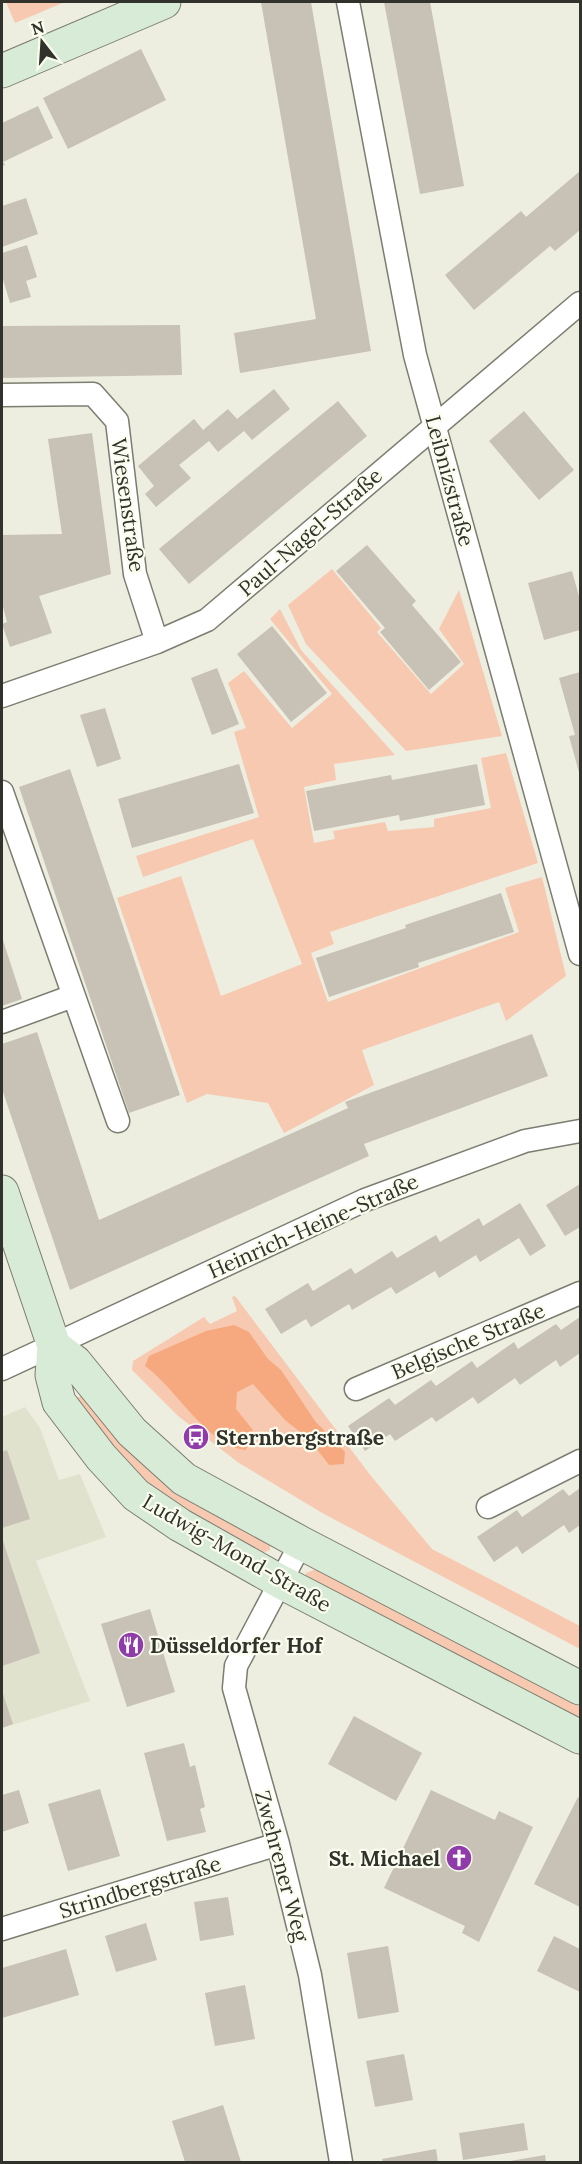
<svg xmlns="http://www.w3.org/2000/svg" width="582" height="2164" viewBox="0 0 582 2164" font-family="Lora,serif">
  <style>
    .built { fill: #e0e2cd }
    .green { fill: #f7c9b1 }
    .forest { fill: #f6a97e }
    .building { fill: #c8c1b5 }
    .lines { fill: none; stroke-linecap: round; stroke-linejoin: round }
    .street-casing { stroke: #7b7d70; stroke-width: 25 }
    .secondary-casing { stroke: #7b7d70; stroke-width: 35 }
    .street { stroke: #fff; stroke-width: 22 }
    .secondary { stroke: #d7ebd6; stroke-width: 33 }
    .labels { text-anchor: middle; dominant-baseline: central; stroke-width: 4.5; stroke-linejoin: round; paint-order: stroke }
    .street-label { font-size: 21px; fill: #31322c; stroke: #fafced }
    .poi-label { font-size: 21px; font-weight: bold; fill: #31322c; stroke: #fafced; text-anchor: start }
  </style>
  <rect width="100%" height="100%" fill="#edeee0"/>
  <path class="built" d="M25,1407L40,1428L59,1480L80,1474L106,1537L36,1561L90,1701L2,1728V1417Z"/>
  <path class="green" d="M6,2H65L15,23Z
    M332,569L381,628L377,632L431,694L464,664L439,629L459,590L502,736L406,751L306,644L288,605Z
    M280,609L301,650L395,755L334,764L336,780L304,787L314,843L335,839L333,831L385,822L388,831L434,827V819L491,808L481,758L506,753L538,863L330,932L334,944L311,953L328,1002L519,932L505,888L542,877L566,976L506,1021L499,1002L362,1050L374,1085L284,1133L268,1103L207,1094L187,1103L117,898L181,876L221,996L302,964L253,839L143,877L136,856L259,817L234,732L246,728L228,683L244,671L292,728L332,694L270,619Z
    M235,1296L371,1476L432,1549L580,1626V1649L324,1514L239,1463L178,1416L132,1370L133,1361L204,1317L210,1324L237,1311L232,1297Z
    M84,1394L270,1544V1550L262,1553C233,1537 201,1523 173,1504C132,1477 104,1437 75,1399Z
    M316,1569L580,1707V1722L305,1580L306,1573Z"/>
  <path class="forest" d="M234,1325L249,1332L268,1359L281,1370L315,1421L345,1452L344,1464L329,1465L309,1439L285,1420L253,1384L237,1392L236,1409L253,1430L246,1450C208,1447 176,1388 145,1366L149,1356L206,1331Z"/>
  <path class="building" d="M261,2H311L371,351L240,373L234,333L316,319Z
    M384,2H430L464,186L420,194Z
    M141,49L166,100L68,149L43,98Z
    M38,106L53,138L3,162L5,165L2,166V123Z
    M580,171V230L555,251L550,246L474,310L445,275L521,211L526,217Z
    M26,198L38,234L2,247V206Z
    M27,245L37,277L26,281L31,297L10,303L2,276V253Z
    M180,325L182,375L2,378V326Z
    M274,389L290,409L252,440L244,431L218,452L209,441L179,465L191,478L156,507L145,494L154,486L138,466L194,419L203,430L228,409L237,419Z
    M338,401L367,436L189,584L159,549Z
    M524,411L574,470L539,500L489,441Z
    M92,433L111,574L39,596L52,633L10,647L2,624L7,622L2,603V535L62,534L48,439Z
    M367,545L416,601L412,605L461,662L429,690L380,632L385,628L336,571Z
    M572,571L580,600V630L544,640L528,583Z
    M272,626L327,693L291,722L237,654Z
    M217,668L239,724L212,735L191,678Z
    M580,672V776L569,736L575,735L559,678Z
    M105,708L121,759L97,767L80,715Z
    M239,764L254,813L132,848L118,799Z
    M477,764L485,805L400,821L399,815L314,831L306,791L391,775L392,780Z
    M70,769L180,1095L129,1113L19,787Z
    M501,893L514,932L418,963L419,967L329,997L316,958L406,928L405,925Z
    M2,937L22,999L2,1006Z
    M37,1032L99,1220L348,1108L345,1102L532,1034L548,1076L364,1144L369,1156L70,1290L2,1089V1044Z
    M580,1184V1227L565,1236L546,1205Z
    M520,1203L546,1246L530,1256L519,1238L480,1262L476,1255L439,1278L435,1271L396,1294L391,1287L352,1310L349,1304L311,1327L306,1319L281,1334L265,1309L308,1283L313,1291L351,1268L355,1274L392,1251L397,1258L436,1235L440,1242L479,1218L483,1226Z
    M580,1317V1353L560,1367L556,1360L520,1385L515,1378L478,1404L473,1397L436,1422L432,1417L395,1441L390,1434L365,1451L348,1426L389,1398L395,1405L431,1380L436,1386L472,1361L477,1368L514,1342L518,1349L556,1324L561,1330Z
    M7,1450L30,1519L2,1528V1452Z
    M580,1488V1525L569,1533L564,1525L522,1554L517,1546L494,1562L477,1537L517,1510L522,1517L563,1489L569,1496Z
    M2,1538L40,1653L2,1666Z
    M150,1609L175,1692L127,1707L101,1624Z
    M2,1691L13,1724L2,1728Z
    M354,1716L422,1753L396,1801L328,1764Z
    M184,1743L190,1767L195,1765L205,1807L200,1809L206,1832L167,1841L144,1753Z
    M100,1789L120,1856L68,1871L48,1804Z
    M19,1790L29,1823L2,1832V1795Z
    M431,1790L495,1820L499,1811L533,1827L479,1942L462,1933L465,1926L384,1888Z
    M578,1797L580,1798V1907L534,1884Z
    M228,1897L234,1935L200,1941L194,1902Z
    M146,1923L157,1960L116,1972L105,1936Z
    M554,1936L580,1949V1992L537,1971Z
    M388,1946L399,2012L358,2019L347,1953Z
    M66,1949L79,1995L2,2018V1968Z
    M245,1985L255,2039L215,2046L205,1993Z
    M404,2054L413,2100L375,2107L366,2061Z
    M223,2105L241,2162H185L172,2121Z
    M524,2123L528,2150L463,2160L459,2133Z
    M436,2149L438,2162H383L382,2159Z
    M545,2155L546,2162H511L510,2161Z"/>
  <g class="lines">
    <defs>
      <path id="street" d="M348,2L415,355L580,954
        M2,395L93,394L117,421L135,574L157,642
        M2,696L157,642L207,620L580,303
        M2,792L118,1121
        M2,1022L73,996
        M2,1369L365,1200L525,1141L580,1131
        M356,1389L580,1293
        M488,1507L580,1461
        M301,1543L236,1666L234,1688L278,1844L310,1975L341,2162
        M2,1929L278,1844"/>
      <path id="secondary" d="M2,71L164,2
        M2,1192L54,1346L52,1375L59,1402L101,1457L136,1495L180,1525L281,1582L580,1737
        M54,1346L75,1362L132,1432L184,1479L301,1543L580,1688"/>
    </defs>
    <use href="#street" class="street-casing"/>
    <use href="#secondary" class="secondary-casing"/>
    <use href="#street" class="street"/>
    <use href="#secondary" class="secondary"/>
  </g>
  <defs>
    <symbol id="bus-disc" viewBox="-11 -11 22 22"><circle r="9.5" fill="#8f3baa" stroke="#fafced"/><path d="M-5-6H5V4H4V6H2V4H-2V6H-4V4H-5ZM-3.5-4V0h7V-4ZM-3.5 1.2v1.5H-2V1.2ZM2 1.2v1.5H3.5V1.2Z" fill="#fff"/></symbol>
    <symbol id="restaurant-disc" viewBox="-11 -11 22 22"><circle r="9.5" fill="#8f3baa" stroke="#fafced"/><path d="M-5-6h1v4h1v-4h1v4h1v-4h1v5L-1.5 .5V6h-2V.5L-5-1ZM5-6V6H3V1.5H1.5Q1.5-4 5-6Z" fill="#fff"/></symbol>
    <symbol id="church-disc" viewBox="-11 -11 22 22"><circle r="9.5" fill="#8f3baa" stroke="#fafced"/><path d="M-1.2-6h2.4v3.5h3.3v2.4h-3.3V6h-2.4V-.1h-3.3v-2.4h3.3Z" fill="#fff"/></symbol>
  </defs>
  <g fill-rule="evenodd">
    <use href="#bus-disc" x="181" y="1422" width="30" height="30"/>
    <use href="#restaurant-disc" x="116" y="1630" width="30" height="30"/>
    <use href="#church-disc" x="444" y="1843" width="30" height="30"/>
  </g>
  <g class="labels">
    <g class="street-label">
      <text transform="translate(450 481) rotate(75)">Leibnizstraße</text>
      <text transform="translate(128 505) rotate(82)">Wiesenstraße</text>
      <text transform="translate(310 532) rotate(-41)">Paul-Nagel-Straße</text>
      <text transform="translate(313 1226) rotate(-24)">Heinrich-Heine-Straße</text>
      <text transform="translate(468 1341) rotate(-23)">Belgische Straße</text>
      <text transform="translate(237 1553) rotate(30)">Ludwig-Mond-Straße</text>
      <text transform="translate(282 1866) rotate(75)">Zwehrener Weg</text>
      <text transform="translate(140 1887) rotate(-17)">Strindbergstraße</text>
    </g>
    <g class="poi-label">
      <text x="216" y="1437">Sternbergstraße</text>
      <text x="150" y="1645">Düsseldorfer Hof</text>
      <text x="440" y="1858" text-anchor="end">St. Michael</text>
    </g>
  </g>
  <rect width="582" height="2164" fill="none" stroke="#31322c" stroke-width="6"/>
  <g transform="translate(42 42) rotate(343)" stroke="#fafced" stroke-width="4.5" paint-order="stroke">
  <path d="M0-4.5L10 22L0 15L-10 22Z" fill="#31322c"/>
  <text y="-9" font-size="16" font-weight="bold" text-anchor="middle" fill="#31322c">N</text>
  </g>
</svg>
